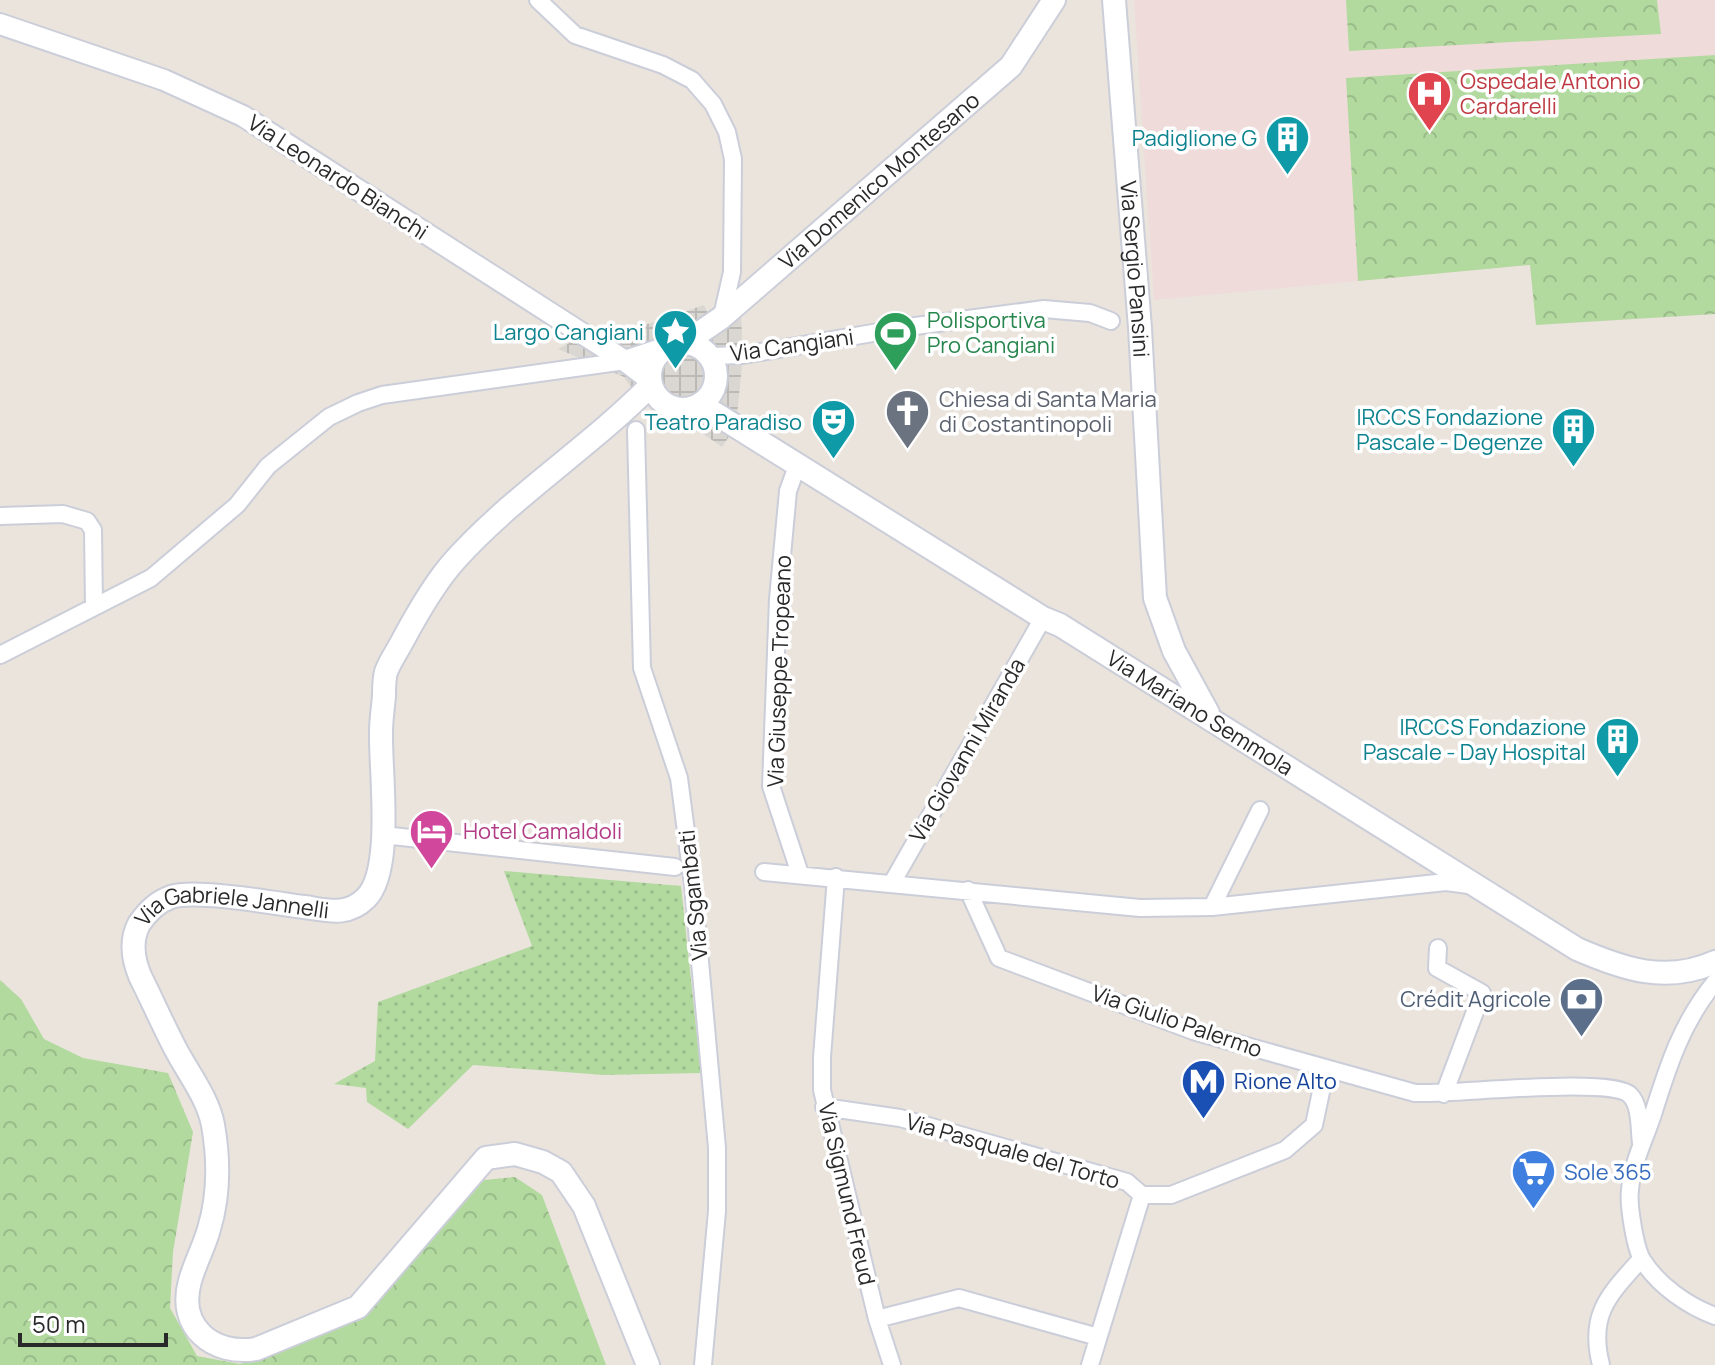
<svg xmlns="http://www.w3.org/2000/svg" width="1715" height="1365" viewBox="0 0 1715 1365" font-family="Manrope,sans-serif">
  <style>
    .medical { fill: #f0dbdb }
    .grass { fill: url(#grass-dots) }
    .forest { fill: url(#forest-crowns) }
    .plaza { fill: url(#plaza-grid) }
    .lines { fill: none; stroke-linecap: round; stroke-linejoin: round }
    .minor-casing { stroke: #cbced9; stroke-width: 20 }
    .tertiary-casing { stroke: #cbced9; stroke-width: 24 }
    .secondary-casing { stroke: #cbced9; stroke-width: 26 }
    .minor { stroke: #fff; stroke-width: 16 }
    .tertiary { stroke: #fff; stroke-width: 20 }
    .secondary { stroke: #fff; stroke-width: 22 }
    .labels { text-anchor: middle; dominant-baseline: central; stroke-width: 7; stroke-linejoin: round; paint-order: stroke }
    .health-label { font-size: 22px; fill: #be3a42; stroke: #fff; text-anchor: start }
    .culture-label { font-size: 22px; fill: #0d838f; stroke: #fff; text-anchor: end }
    .street-label { font-size: 22px; fill: #292929; stroke: #fff }
    .leisure-label { font-size: 22px; fill: #27864d; stroke: #fff; text-anchor: start }
    .worship-label { font-size: 22px; fill: #5b616d; stroke: #fff; text-anchor: start }
    .hotel-label { font-size: 22px; fill: #b23c85; stroke: #fff; text-anchor: start }
    .service-label { font-size: 22px; fill: #4e5e75; stroke: #fff; text-anchor: end }
    .transit-label { font-size: 22px; fill: #164399; stroke: #fff; text-anchor: start }
    .shop-label { font-size: 22px; fill: #366cbe; stroke: #fff; text-anchor: start }
  </style>
  <defs>
    <pattern id="grass-dots" width="8" height="8" patternUnits="userSpaceOnUse" patternTransform="scale(2)"><rect width="8" height="8" fill="#b2da9f"/><path d="M2 2h.1M6 6h.1" fill="none" stroke="#99bb89" stroke-width="1.8" stroke-linecap="round"/></pattern>
    <pattern id="forest-crowns" width="20" height="18" patternUnits="userSpaceOnUse" patternTransform="scale(2)"><rect width="20" height="18" fill="#b2da9f"/><path d="M2 6a3 3 0 1 1 6 0M12 15a3 3 0 1 1 6 0" fill="none" stroke="#99bb89"/></pattern>
    <pattern id="plaza-grid" width="8" height="8" patternUnits="userSpaceOnUse" patternTransform="scale(2)"><rect width="8" height="8" fill="#dad7d3"/><path d="M0 4h8M4 0v8" fill="none" stroke="#bbb9b5"/></pattern>
  </defs>
  <rect width="100%" height="100%" fill="#eae4dd"/>
  <path class="medical" d="M1134,0H1715V314L1536,325L1530,265L1154,300Z"/>
  <path class="grass" d="M504,871L681,886L701,1073L604,1075L473,1065L408,1129L367,1102L366,1088L334,1084L375,1061L378,1002L532,946Z"/>
  <path class="forest" d="M1346,0H1657L1661,34L1349,51Z
    M1715,55V314L1536,325L1530,265L1358,281L1346,78Z
    M0,980L21,999L44,1039L83,1058L168,1073L193,1132L173,1252L170,1308L197,1356L240,1364L363,1319L484,1180L515,1177L542,1195L606,1365H0Z"/>
  <path class="plaza" d="M704,305L713,324L721,318L741,316L743,355L736,426L722,447L662,405L638,398L624,377L558,349L583,336L591,327L636,328Z"/>
  <g class="lines">
    <defs>
      <path id="minor" d="M538,0L575,35L663,65L692,80L713,104L727,132L733,159L732,272L722,316
        M710,356L743,355L908,327L1044,309L1090,313L1111,321
        M636,430L642,668L679,778L693,885L717,1148V1211L703,1365
        M797,466L788,491L778,599L771,786L800,874
        M0,516L63,514L87,521L93,530L94,607
        M0,655L151,578L237,505L268,466L329,417L358,403L382,395L625,361
        M383,835L675,867
        M764,872L1140,908L1212,907L1446,882L1469,885
        M836,877L822,1057V1090L877,1319L892,1365
        M892,883L1043,618
        M968,890L999,958L1193,1031L1415,1093C1452,1095 1611,1076 1630,1095C1641,1106 1639,1129 1641,1143
        M1212,907L1260,810
        M1438,948L1437,968L1482,993L1444,1094
        M1715,982C1682,1022 1668,1066 1653,1114C1645,1139 1632,1163 1630,1190C1628,1204 1635,1249 1643,1261C1659,1286 1688,1306 1715,1316
        M824,1107L900,1118L1127,1182L1142,1195H1171L1285,1150L1314,1125L1326,1068
        M877,1319L959,1298L1098,1337
        M1090,1365L1142,1195
        M1601,1365C1588,1314 1609,1295 1641,1259"/>
      <path id="tertiary" d="M0,24L164,80L243,116L625,361L650,380
        M625,361L664,348"/>
      <g id="secondary">
        <path id="s1" d="M1114,0L1140,328L1155,598L1174,651L1208,713"/>
        <path id="s2" d="M686,342L721,318L1011,66L1054,0"/>
        <circle cx="683" cy="376" r="33"/>
        <path id="s3" d="M700,404L1043,618L1060,625L1577,949C1623,969 1666,984 1715,962"/>
        <path id="s4" d="M648,1365L584,1206L561,1172L543,1162L515,1154L486,1158L358,1307L256,1349C213,1356 177,1327 190,1281C195,1263 204,1247 209,1229C219,1196 219,1159 213,1125C208,1098 188,1073 175,1048C163,1025 152,1000 140,976C133,959 130,941 139,924C147,912 157,902 171,897C196,889 274,903 304,907C327,910 347,917 366,898C394,870 380,771 381,732C381,720 383,708 384,696C384,688 384,679 386,672C390,661 398,650 403,640C418,612 435,582 456,559C515,494 590,447 651,385"/>
      </g>
    </defs>
    <use href="#minor" class="minor-casing"/>
    <use href="#tertiary" class="tertiary-casing"/>
    <use href="#secondary" class="secondary-casing"/>
    <use href="#minor" class="minor"/>
    <use href="#tertiary" class="tertiary"/>
    <use href="#secondary" class="secondary"/>
  </g>
  <defs>
    <symbol id="hospital-pin" viewBox="-11 -11 22 30"><path d="M0 17L-7.5 6A9.5 9.5 0 1 1 7.5 6Z" fill="#e0444e" stroke="#fff"/><path d="M-5-5h3v3.5h4V-5h3V5h-3V1.5h-4V5h-3Z" fill="#fff"/></symbol>
    <symbol id="building-pin" viewBox="-11 -11 22 30"><path d="M0 17L-7.5 6A9.5 9.5 0 1 1 7.5 6Z" fill="#0f9aa8" stroke="#fff"/><path d="M-4-6H4V6H1V3H-1V6H-4ZM-2.5-4.3h1.7v1.8h-1.7ZM.8-4.3h1.7v1.8H.8ZM-2.5-1h1.7V.8h-1.7ZM.8-1h1.7V.8H.8Z" fill="#fff"/></symbol>
    <symbol id="sight-pin" viewBox="-11 -11 22 30"><path d="M0 17L-7.5 6A9.5 9.5 0 1 1 7.5 6Z" fill="#0f9aa8" stroke="#fff"/><path d="M0-6L1.8-2.2L6-1.7L2.9 1.2L3.7 5.4L0 3.3L-3.7 5.4L-2.9 1.2L-6-1.7L-1.8-2.2Z" fill="#fff"/></symbol>
    <symbol id="stadium-pin" viewBox="-11 -11 22 30"><path d="M0 17L-7.5 6A9.5 9.5 0 1 1 7.5 6Z" fill="#2e9e5b" stroke="#fff"/><path d="M0-5a6.5 5 0 1 0 0 10a6.5 5 0 1 0 0-10ZM-3.5-1.8h7v3.6h-7Z" fill="#fff"/></symbol>
    <symbol id="church-pin" viewBox="-11 -11 22 30"><path d="M0 17L-7.5 6A9.5 9.5 0 1 1 7.5 6Z" fill="#6b7280" stroke="#fff"/><path d="M-1.2-6h2.4v3.5h3.3v2.4h-3.3V6h-2.4V-.1h-3.3v-2.4h3.3Z" fill="#fff"/></symbol>
    <symbol id="theatre-pin" viewBox="-11 -11 22 30"><path d="M0 17L-7.5 6A9.5 9.5 0 1 1 7.5 6Z" fill="#0f9aa8" stroke="#fff"/><path d="M-5-5.5Q0-4 5-5.5V0Q5 5 0 6Q-5 5-5 0ZM-3.3-2.5H-1v1.5H-3.3ZM1-2.5H3.3v1.5H1ZM-2.8 1Q0 5.5 2.8 1Z" fill="#fff"/></symbol>
    <symbol id="hotel-pin" viewBox="-11 -11 22 30"><path d="M0 17L-7.5 6A9.5 9.5 0 1 1 7.5 6Z" fill="#d1479c" stroke="#fff"/><path d="M-6-4.5h1.5V1H6V5H4.5V3h-9V5H-6ZM-4 0a1.8 1.8 0 1 1 3.6 0ZM.5 0V-2.5h3Q6-2.5 6 0Z" fill="#fff"/></symbol>
    <symbol id="bank-pin" viewBox="-11 -11 22 30"><path d="M0 17L-7.5 6A9.5 9.5 0 1 1 7.5 6Z" fill="#5c6f8a" stroke="#fff"/><path d="M-6-4H6V4H-6ZM0-2.3a2.3 2.3 0 1 0 0 4.6a2.3 2.3 0 1 0 0-4.6Z" fill="#fff"/></symbol>
    <symbol id="metro-pin" viewBox="-11 -11 22 30"><path d="M0 17L-7.5 6A9.5 9.5 0 1 1 7.5 6Z" fill="#1a4fb4" stroke="#fff"/><path d="M-5.5 5V-5H-3L0 0L3-5H5.5V5H3V-.5L0 4L-3-.5V5Z" fill="#fff"/></symbol>
    <symbol id="supermarket-pin" viewBox="-11 -11 22 30"><path d="M0 17L-7.5 6A9.5 9.5 0 1 1 7.5 6Z" fill="#3f7fe0" stroke="#fff"/><path d="M-6-5.5h2.5l.6 2H6L4.5 2H-2.5L-4.4-4H-6ZM-1.5 3.2a1.3 1.3 0 1 0 .1 0ZM3 3.2a1.3 1.3 0 1 0 .1 0Z" fill="#fff"/></symbol>
  </defs>
  <g fill-rule="evenodd">
    <use href="#hospital-pin" x="1404" y="68" width="51" height="69"/>
    <use href="#building-pin" x="1262" y="112" width="51" height="69"/>
    <use href="#sight-pin" x="650" y="306" width="51" height="69"/>
    <use href="#stadium-pin" x="870" y="308" width="51" height="69"/>
    <use href="#church-pin" x="882" y="386" width="51" height="69"/>
    <use href="#theatre-pin" x="808" y="396" width="51" height="69"/>
    <use href="#building-pin" x="1548" y="404" width="51" height="69"/>
    <use href="#building-pin" x="1592" y="714" width="51" height="69"/>
    <use href="#hotel-pin" x="406" y="806" width="51" height="69"/>
    <use href="#bank-pin" x="1556" y="974" width="51" height="69"/>
    <use href="#metro-pin" x="1178" y="1056" width="51" height="69"/>
    <use href="#supermarket-pin" x="1508" y="1146" width="51" height="69"/>
  </g>
  <g class="labels">
    <g class="health-label">
      <text x="1460" y="81">Ospedale Antonio<tspan x="1460" dy="25">Cardarelli</tspan></text>
    </g>
    <g class="culture-label">
      <text x="1257" y="138">Padiglione G</text>
      <text x="644" y="332">Largo Cangiani</text>
      <text x="1543" y="417">IRCCS Fondazione<tspan x="1543" dy="25">Pascale - Degenze</tspan></text>
      <text x="802" y="422">Teatro Paradiso</text>
      <text x="1586" y="727">IRCCS Fondazione<tspan x="1586" dy="25">Pascale - Day Hospital</tspan></text>
    </g>
    <g class="street-label">
      <text transform="translate(338 177) rotate(33)">Via Leonardo Bianchi</text>
      <text stroke="none"><textPath href="#s2" startOffset="252">Via Domenico Montesano</textPath></text>
      <text stroke="none"><textPath href="#s1" startOffset="270">Via Sergio Pansini</textPath></text>
      <text transform="translate(792 345) rotate(-8)">Via Cangiani</text>
      <text transform="translate(779 671) rotate(-88)">Via Giuseppe Tropeano</text>
      <text stroke="none"><textPath href="#s3" startOffset="588">Via Mariano Semmola</textPath></text>
      <text transform="translate(967 750) rotate(-60)">Via Giovanni Miranda</text>
      <text transform="translate(693 895) rotate(-96)">Via Sgambati</text>
      <text stroke="none"><textPath href="#s4" startOffset="1196">Via Gabriele Jannelli</textPath></text>
      <text transform="translate(1177 1021) rotate(19)">Via Giulio Palermo</text>
      <text transform="translate(1013 1151) rotate(16)">Via Pasquale del Torto</text>
      <text transform="translate(847 1194) rotate(77)">Via Sigmund Freud</text>
    </g>
    <g class="leisure-label">
      <text x="927" y="320">Polisportiva<tspan x="927" dy="25">Pro Cangiani</tspan></text>
    </g>
    <g class="worship-label">
      <text x="939" y="399">Chiesa di Santa Maria<tspan x="939" dy="25">di Costantinopoli</tspan></text>
    </g>
    <g class="hotel-label">
      <text x="463" y="831">Hotel Camaldoli</text>
    </g>
    <g class="service-label">
      <text x="1551" y="999">Crédit Agricole</text>
    </g>
    <g class="transit-label">
      <text x="1234" y="1081">Rione Alto</text>
    </g>
    <g class="shop-label">
      <text x="1564" y="1172">Sole 365</text>
    </g>
  </g>
  <path d="M20 1333v12h146v-12" fill="none" stroke="#292929" stroke-width="4"/>
  <text x="32" y="1333" font-size="24" fill="#292929" stroke="#ffffff" stroke-width="6" paint-order="stroke">50 m</text>
</svg>
